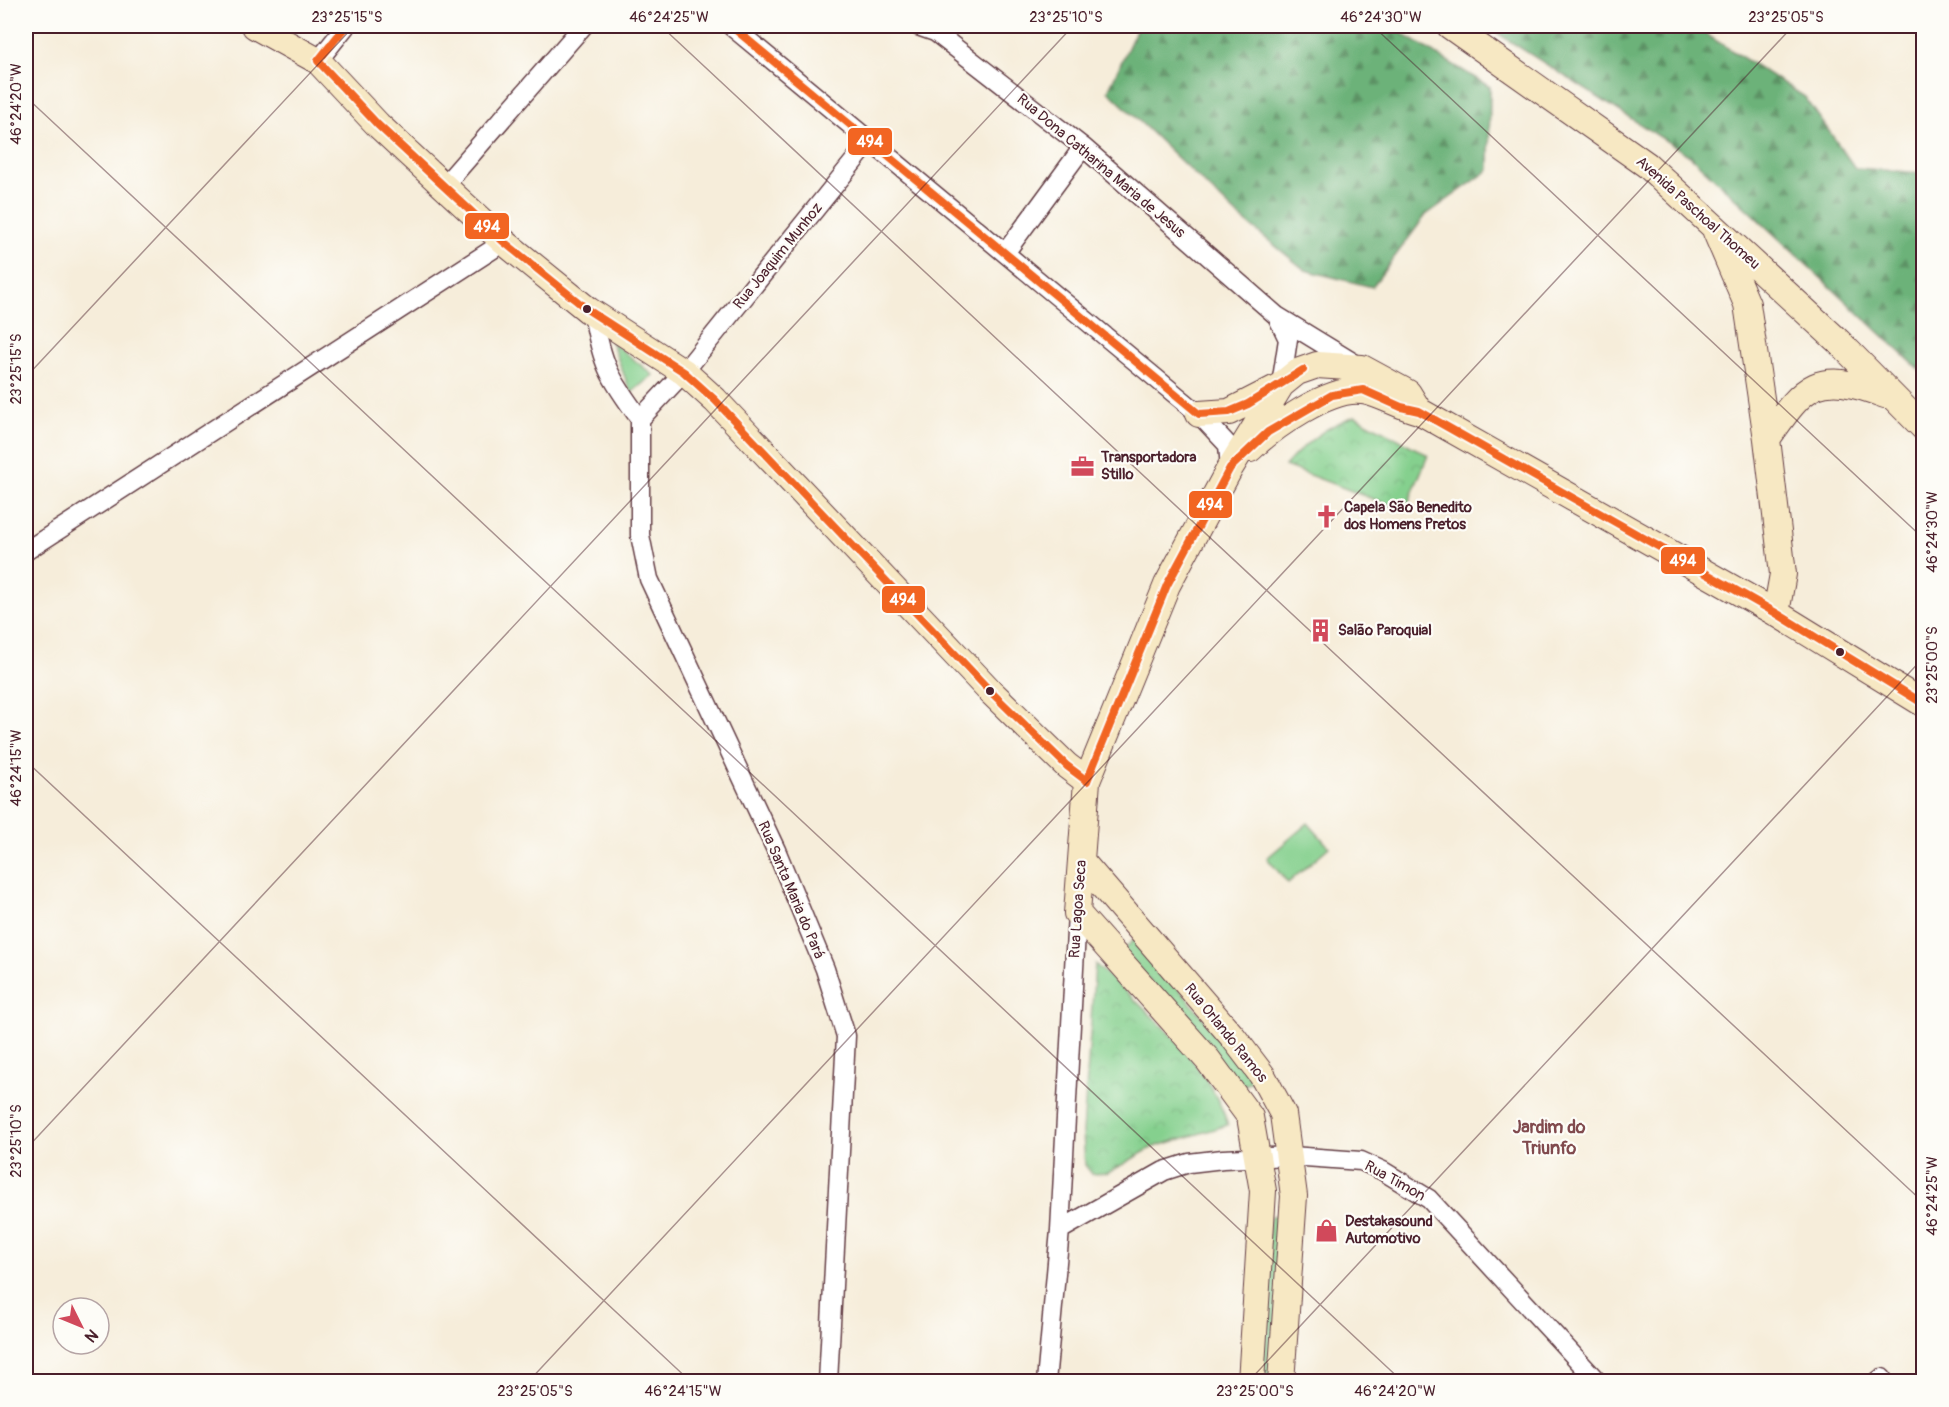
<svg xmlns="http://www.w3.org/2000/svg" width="1949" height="1407" viewBox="0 0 1949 1407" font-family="Pangolin,sans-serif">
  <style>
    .green { fill: #85d08e; stroke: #68785c; stroke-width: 1.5 }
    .forest { fill: url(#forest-firs); stroke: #5b6852; stroke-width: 1.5 }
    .park { fill: url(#park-crowns); stroke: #68785c; stroke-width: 1.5 }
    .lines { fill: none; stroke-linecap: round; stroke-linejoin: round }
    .street-casing { stroke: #643e45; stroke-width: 21 }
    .secondary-casing { stroke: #643e45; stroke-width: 28 }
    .street { stroke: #fff; stroke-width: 18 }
    .secondary { stroke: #f7e8c3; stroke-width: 26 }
    .bus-1-casing { stroke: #fdfcf7; stroke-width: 12 }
    .bus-1 { stroke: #f26522; stroke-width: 8 }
    .ticks { fill: none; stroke: #4a1f2b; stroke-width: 1.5; stroke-opacity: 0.45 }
    .bus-dot { fill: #4a1f2b; stroke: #fdfcf7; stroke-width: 2 }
    .labels { text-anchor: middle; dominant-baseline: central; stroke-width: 4.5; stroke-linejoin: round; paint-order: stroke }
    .street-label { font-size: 15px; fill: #4a1f2b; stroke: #fdfcf7 }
    .poi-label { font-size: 15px; font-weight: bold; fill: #4a1f2b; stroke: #fdfcf7; text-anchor: start }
    .quarter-label { font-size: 18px; font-weight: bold; fill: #814a4e; stroke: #fdfcf7 }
    .line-badge { stroke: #fdfcf7; stroke-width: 2 }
    .badge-label { font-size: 16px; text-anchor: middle; font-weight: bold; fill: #fff }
    .neatline { fill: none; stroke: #4a1f2b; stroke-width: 2 }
    .ticks-label { font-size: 15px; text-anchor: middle; fill: #4a1f2b }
  </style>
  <defs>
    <pattern id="forest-firs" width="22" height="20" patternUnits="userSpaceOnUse" patternTransform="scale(1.5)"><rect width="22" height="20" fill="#6cb279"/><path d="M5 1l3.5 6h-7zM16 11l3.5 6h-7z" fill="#5b9063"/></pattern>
    <pattern id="park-crowns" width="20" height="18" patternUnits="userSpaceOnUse" patternTransform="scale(1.5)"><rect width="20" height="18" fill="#85d08e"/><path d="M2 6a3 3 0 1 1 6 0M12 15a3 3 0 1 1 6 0" fill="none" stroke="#74b27b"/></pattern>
  </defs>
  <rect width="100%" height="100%" fill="#fdfcf7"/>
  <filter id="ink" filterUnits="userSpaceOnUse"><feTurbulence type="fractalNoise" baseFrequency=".0167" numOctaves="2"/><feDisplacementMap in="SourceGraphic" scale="12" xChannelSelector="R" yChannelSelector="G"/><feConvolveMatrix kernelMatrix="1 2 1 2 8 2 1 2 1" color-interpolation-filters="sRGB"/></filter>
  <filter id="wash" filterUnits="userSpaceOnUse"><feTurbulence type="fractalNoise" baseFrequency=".008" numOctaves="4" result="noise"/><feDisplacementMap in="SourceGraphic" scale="24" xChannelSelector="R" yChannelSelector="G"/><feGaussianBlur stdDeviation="1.35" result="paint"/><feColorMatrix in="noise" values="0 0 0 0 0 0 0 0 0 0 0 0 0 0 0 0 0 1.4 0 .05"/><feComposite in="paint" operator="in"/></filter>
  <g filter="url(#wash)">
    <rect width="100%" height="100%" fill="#f6edda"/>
    <path class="green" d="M611,341L653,375L631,393Z
      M1308,823L1329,847L1288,883L1267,858Z
      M1136,938L1255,1079L1240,1088L1123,950Z
      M1270,1216H1285L1272,1381L1257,1382Z"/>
    <path class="forest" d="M1138,26H1390L1490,87L1489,170L1426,215L1372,287L1305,270L1236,214L1108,91Z
      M1486,26H1693L1805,97L1855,168L1923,173V373L1690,156Z"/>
    <path class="park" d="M1355,416L1428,455L1405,511L1285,466C1305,443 1326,426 1355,416Z
      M1095,964C1145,1009 1207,1059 1228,1125L1151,1148L1108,1173L1092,1174L1085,1165L1083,1132Z"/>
  </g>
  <g filter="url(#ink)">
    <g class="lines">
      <defs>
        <path id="street" d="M731,26L1199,414L1228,445L1230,468
          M918,26L935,32L1083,147L1277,316L1357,365
          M318,61L346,26
          M443,187L583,26
          M1005,253L1083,147
          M593,313C602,365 609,377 640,419
          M1277,316L1288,339L1281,385
          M26,551L504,242
          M1060,1230L1164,1171L1189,1163L1223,1159L1291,1156L1361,1161L1383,1171L1429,1199L1598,1382
          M828,1382L846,1036L825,969L776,850L649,579L640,535V419L684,372L871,140
          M1046,1382L1060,1230L1077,913
          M1877,1382L1882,1378"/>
        <path id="secondary" d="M255,26L318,61L378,125L504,242L588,310L684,372L715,400L990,691L1067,766L1087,781
          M1450,26L1647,165L1839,342L1924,428
          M1716,232L1747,304L1767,439L1783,574L1776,613
          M1199,414L1229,412L1278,387
          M1767,439C1806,383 1817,369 1885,395
          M1250,449C1273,427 1329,387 1362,391C1377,392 1401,407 1419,411L1776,613L1924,704
          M1082,862L1233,1037L1262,1075L1283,1114L1294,1196L1281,1382
          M1251,1382L1263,1191L1250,1117L1208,1060L1077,913L1087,781L1167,585L1230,468L1281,385L1297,372L1317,365L1362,368L1408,393L1419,411"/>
      </defs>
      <use href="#street" class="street-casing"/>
      <use href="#secondary" class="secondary-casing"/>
      <use href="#street" class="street"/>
      <use href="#secondary" class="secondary"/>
      <defs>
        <path id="bus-1" d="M346,26L318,61L378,125L504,242L588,310L684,372L715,400L990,691L1067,766L1087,781L1167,585L1230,468L1268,432L1332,395L1363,390L1401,407L1419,411L1776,613L1924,704
          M731,26L1199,414L1229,412L1248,404L1303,370"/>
      </defs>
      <use href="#bus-1" class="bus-1-casing"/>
      <use href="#bus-1" class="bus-1"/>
    </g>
  </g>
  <path class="ticks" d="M661,26L1924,1203M1373,26L1924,539M26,97L1403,1382M26,377L354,26M26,761L691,1382M26,1149L1073,26M528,1382L1793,26M1248,1382L1924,657"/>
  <defs>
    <symbol id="office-bare" viewBox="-9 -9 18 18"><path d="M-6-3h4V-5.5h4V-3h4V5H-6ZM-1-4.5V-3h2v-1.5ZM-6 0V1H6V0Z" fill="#d1495b" stroke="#fdfcf7" stroke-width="2.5" paint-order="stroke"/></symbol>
    <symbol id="church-bare" viewBox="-9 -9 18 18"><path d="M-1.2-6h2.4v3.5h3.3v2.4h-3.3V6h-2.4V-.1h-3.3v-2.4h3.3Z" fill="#d1495b" stroke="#fdfcf7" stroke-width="2.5" paint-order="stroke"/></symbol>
    <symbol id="building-bare" viewBox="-9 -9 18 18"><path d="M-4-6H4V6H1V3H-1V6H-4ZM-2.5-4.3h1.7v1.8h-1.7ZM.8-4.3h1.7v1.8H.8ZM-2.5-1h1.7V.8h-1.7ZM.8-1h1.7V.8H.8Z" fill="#d1495b" stroke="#fdfcf7" stroke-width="2.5" paint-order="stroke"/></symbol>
    <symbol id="shop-bare" viewBox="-9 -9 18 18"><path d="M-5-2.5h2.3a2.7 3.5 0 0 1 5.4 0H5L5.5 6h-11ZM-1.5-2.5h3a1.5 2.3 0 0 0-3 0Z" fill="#d1495b" stroke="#fdfcf7" stroke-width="2.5" paint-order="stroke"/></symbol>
  </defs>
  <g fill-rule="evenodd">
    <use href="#office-bare" x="1066" y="450" width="33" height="33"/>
    <use href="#church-bare" x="1310" y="500" width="33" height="33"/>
    <use href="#building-bare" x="1304" y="614" width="33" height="33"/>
    <use href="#shop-bare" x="1310" y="1214" width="33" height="33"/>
  </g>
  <g class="bus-dot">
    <circle cx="587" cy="309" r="5"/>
    <circle cx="1840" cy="652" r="5"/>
    <circle cx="990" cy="691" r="5"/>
  </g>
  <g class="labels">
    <g class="street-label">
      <text transform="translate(1101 166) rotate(40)">Rua Dona Catharina Maria de Jesus</text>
      <text transform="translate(1698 213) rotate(42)">Avenida Paschoal Thomeu</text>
      <text transform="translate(778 256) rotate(-51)">Rua Joaquim Munhoz</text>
      <text transform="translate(791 890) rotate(67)">Rua Santa Maria do Pará</text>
      <text transform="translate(1078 909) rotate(-86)">Rua Lagoa Seca</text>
      <text transform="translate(1226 1033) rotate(51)">Rua Orlando Ramos</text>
      <text transform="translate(1395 1181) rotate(29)">Rua Timon</text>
    </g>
    <g class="poi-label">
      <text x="1101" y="457">Transportadora<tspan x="1101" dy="17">Stillo</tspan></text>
      <text x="1344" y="507">Capela São Benedito<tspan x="1344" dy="17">dos Homens Pretos</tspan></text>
      <text x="1338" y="630">Salão Paroquial</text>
      <text x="1345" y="1221">Destakasound<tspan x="1345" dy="17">Automotivo</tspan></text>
    </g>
    <g class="quarter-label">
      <text x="1549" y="1127">Jardim do<tspan x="1549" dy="21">Triunfo</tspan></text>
    </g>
  </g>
  <g class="line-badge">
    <rect x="847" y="127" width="46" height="29" rx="6" fill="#f26522"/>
    <rect x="464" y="212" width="46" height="28" rx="6" fill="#f26522"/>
    <rect x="1188" y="490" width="45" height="29" rx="6" fill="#f26522"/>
    <rect x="1660" y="546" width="46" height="29" rx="6" fill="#f26522"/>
    <rect x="881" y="585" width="45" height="29" rx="6" fill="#f26522"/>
  </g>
  <g class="badge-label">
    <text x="870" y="147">494</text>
    <text x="487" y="232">494</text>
    <text x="1210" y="510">494</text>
    <text x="1683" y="566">494</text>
    <text x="903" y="605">494</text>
  </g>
  <rect width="1949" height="1407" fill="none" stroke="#fdfcf7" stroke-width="66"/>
  <g transform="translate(81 1326) rotate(133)"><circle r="28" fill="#fdfcf7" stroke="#b5a4a5" stroke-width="1.5"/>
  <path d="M0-4.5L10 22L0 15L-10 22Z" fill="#d1495b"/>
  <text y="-9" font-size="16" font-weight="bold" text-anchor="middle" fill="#4a1f2b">N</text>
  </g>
  <rect x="33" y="33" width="1883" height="1341" class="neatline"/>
  <g class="ticks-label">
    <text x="347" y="22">23°25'15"S</text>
    <text x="669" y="22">46°24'25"W</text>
    <text x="1066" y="22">23°25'10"S</text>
    <text x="1381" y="22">46°24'30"W</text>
    <text x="1786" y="22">23°25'05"S</text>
    <text transform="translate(16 104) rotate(-90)" y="5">46°24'20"W</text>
    <text transform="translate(16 369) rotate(-90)" y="5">23°25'15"S</text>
    <text transform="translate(1932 532) rotate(-90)" y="5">46°24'30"W</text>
    <text transform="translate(1932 665) rotate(-90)" y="5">23°25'00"S</text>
    <text transform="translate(16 768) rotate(-90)" y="5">46°24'15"W</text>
    <text transform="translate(16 1141) rotate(-90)" y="5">23°25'10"S</text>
    <text transform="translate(1932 1196) rotate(-90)" y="5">46°24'25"W</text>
    <text x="535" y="1396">23°25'05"S</text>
    <text x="683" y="1396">46°24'15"W</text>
    <text x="1255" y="1396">23°25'00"S</text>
    <text x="1395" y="1396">46°24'20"W</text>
  </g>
</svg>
